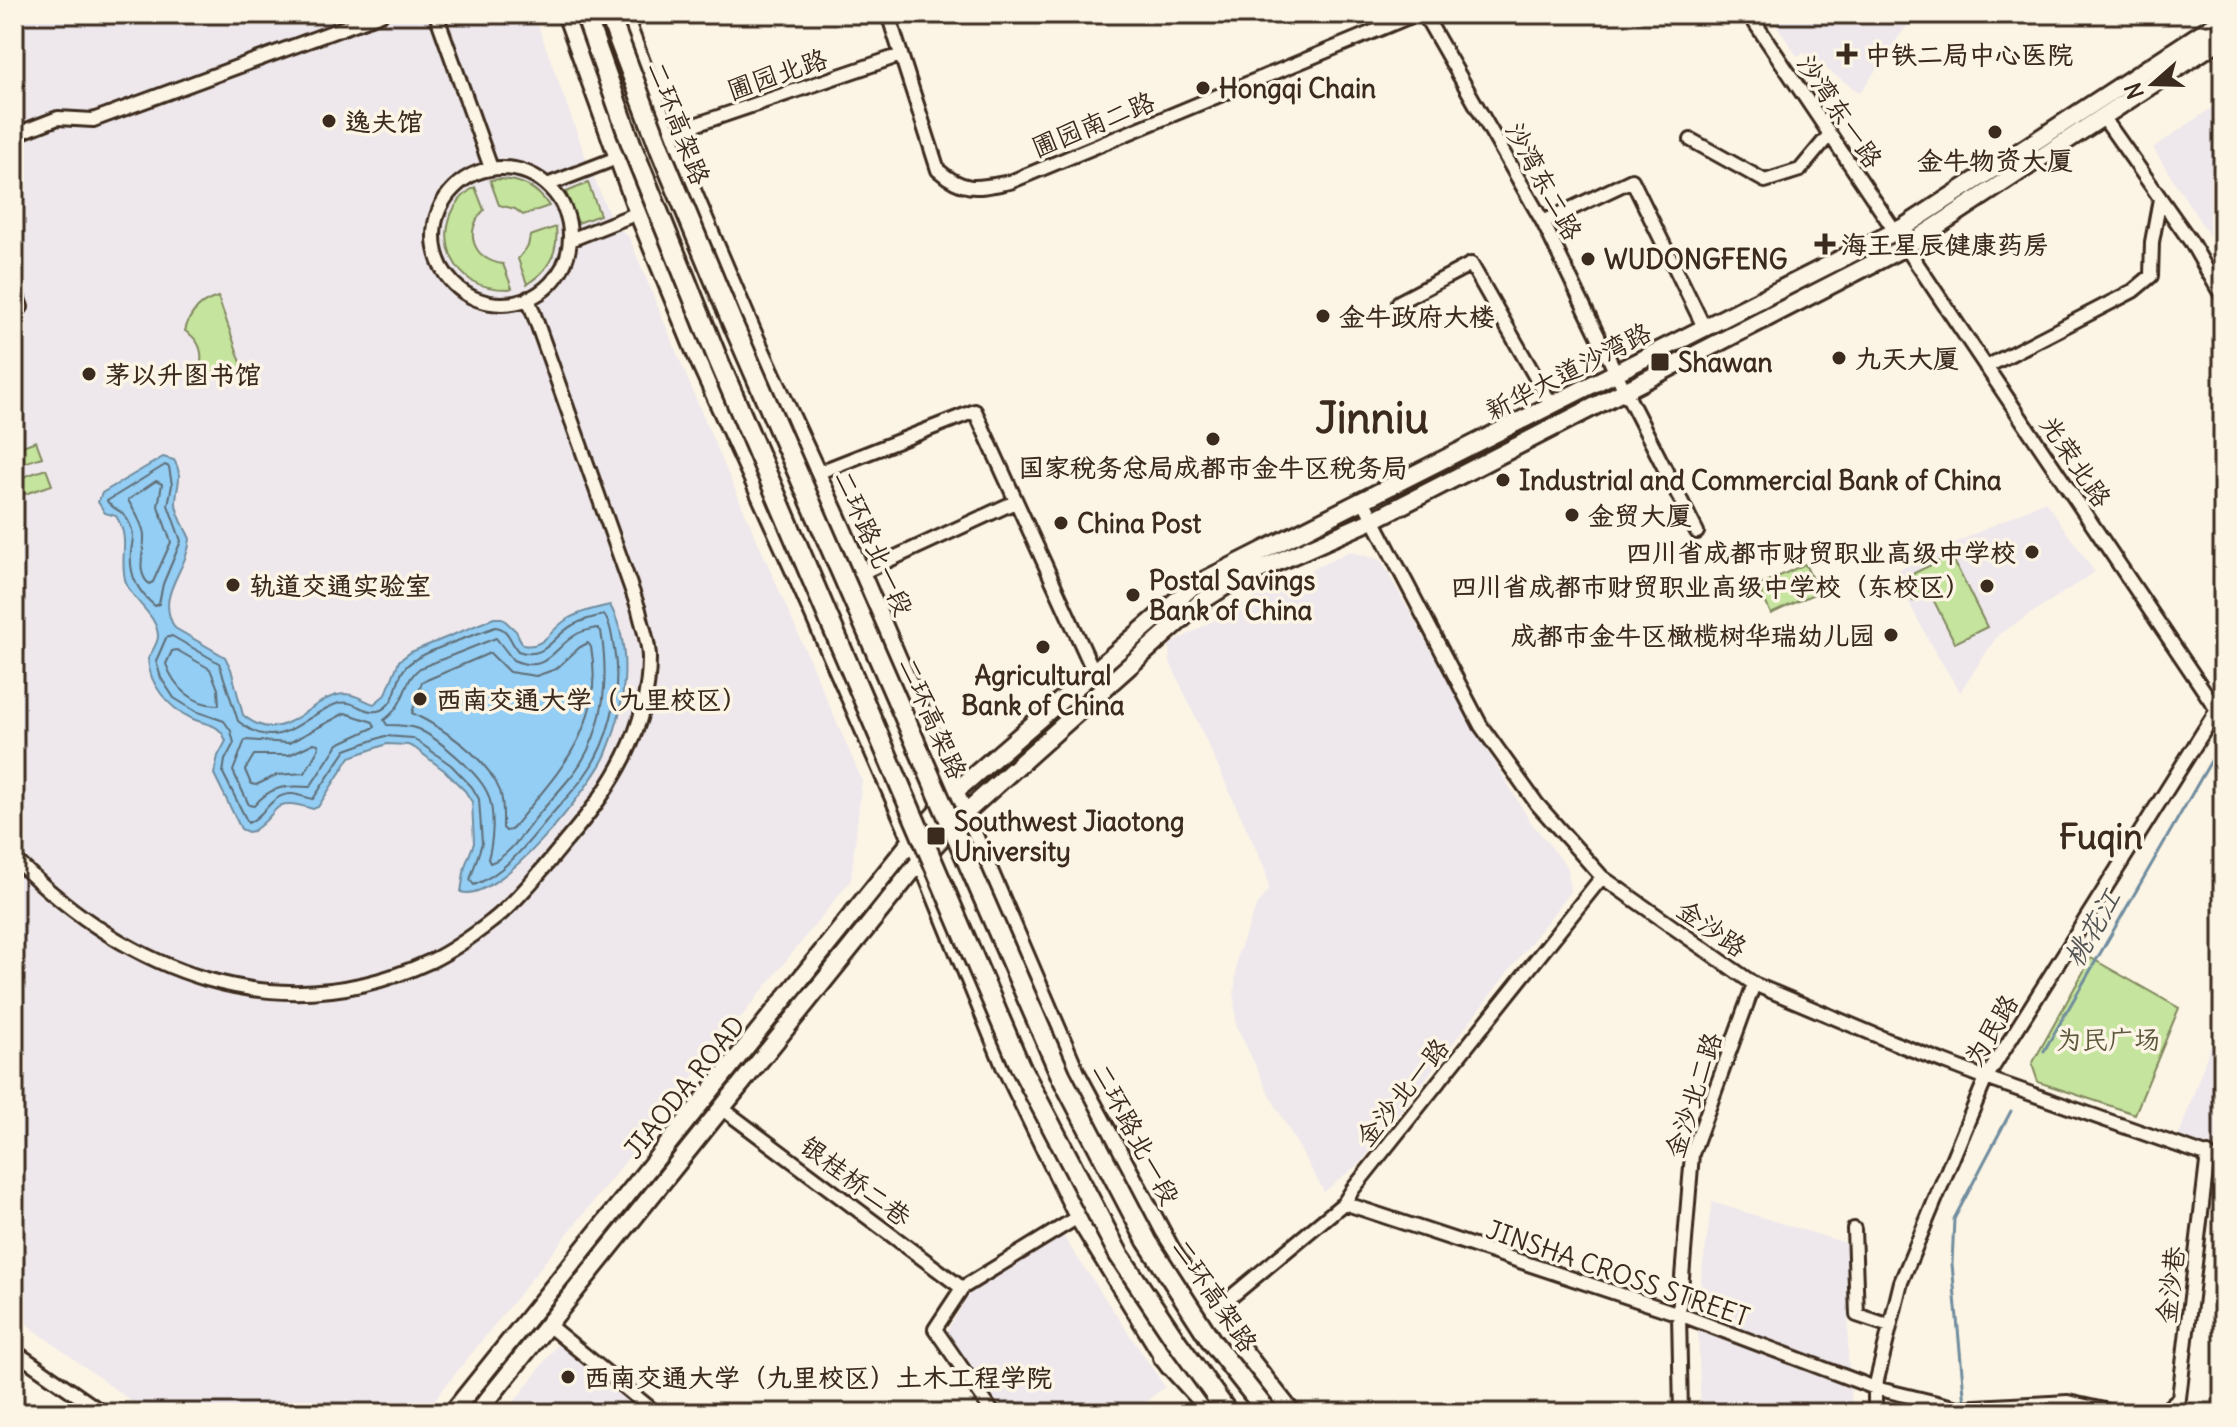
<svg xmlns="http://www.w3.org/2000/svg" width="2237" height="1427" viewBox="0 0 2237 1427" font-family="Delius,'LXGW WenKai TC',sans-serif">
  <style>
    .built { fill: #eee8ec }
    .green { fill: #c5e49d; stroke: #80875e; stroke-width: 2 }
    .water { fill: #94cef4; stroke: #708c9e; stroke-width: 2 }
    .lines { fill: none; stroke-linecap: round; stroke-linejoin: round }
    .shore { stroke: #5f6c74; stroke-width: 2 }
    .stream { stroke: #708c9e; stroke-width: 3 }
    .minor-casing { stroke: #3b2a1e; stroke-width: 18 }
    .major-casing { stroke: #3b2a1e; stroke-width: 22 }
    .highway-casing { stroke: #3b2a1e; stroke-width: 24 }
    .minor { stroke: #fcf5e5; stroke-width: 12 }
    .major { stroke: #fcf5e5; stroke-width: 16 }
    .highway { stroke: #fcf5e5; stroke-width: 18 }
    .highway-bridge-casing { stroke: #3b2a1e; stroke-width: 24; stroke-linecap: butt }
    .highway-bridge { stroke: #fcf5e5; stroke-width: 18 }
    .poi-dot { fill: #3b2a1e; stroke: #fcf5e5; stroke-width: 3 }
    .labels { text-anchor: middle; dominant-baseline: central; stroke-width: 7; stroke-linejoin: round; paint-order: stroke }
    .poi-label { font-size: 26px; font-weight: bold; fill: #3b2a1e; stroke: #fcf5e5; text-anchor: start }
    .street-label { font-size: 26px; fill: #3b2a1e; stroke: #fcf5e5 }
    .park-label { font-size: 26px; fill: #5e583e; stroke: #fcf5e5 }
    .water-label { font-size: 28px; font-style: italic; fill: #515354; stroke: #fcf5e5 }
    .district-label { font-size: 34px; font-weight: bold; fill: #3b2a1e; stroke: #fcf5e5 }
    .town-label { font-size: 42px; font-weight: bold; fill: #3b2a1e; stroke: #fcf5e5 }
  </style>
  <rect width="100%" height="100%" fill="#fcf5e5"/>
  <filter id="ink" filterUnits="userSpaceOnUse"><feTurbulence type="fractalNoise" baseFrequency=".0125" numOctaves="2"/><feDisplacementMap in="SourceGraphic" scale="16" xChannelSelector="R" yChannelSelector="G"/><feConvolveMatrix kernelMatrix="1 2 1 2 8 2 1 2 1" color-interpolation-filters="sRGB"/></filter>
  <g filter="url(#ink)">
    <path class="built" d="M14,14H534L590,169L613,223L629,237L706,423L862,780L851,880L424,1413H147L14,1315Z
      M1769,14H1915L1860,93L1804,53L1797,56Z
      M2223,100V232L2211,239L2153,148Z
      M2045,501L2095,572L1998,635L1960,692L1932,647L1893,572Z
      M1349,551L1381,560L1469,719L1530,821L1568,868L1570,892L1362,1161L1324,1192L1269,1094L1236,1025L1234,996L1237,956L1256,907L1269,889L1265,869L1170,662L1169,645L1238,607Z
      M2223,1010V1154L2178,1138Z
      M1712,1202L1849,1244L1848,1353L1852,1413H1701L1697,1306Z
      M1063,1236L1165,1387L1131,1413H1004L947,1331L972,1288Z
      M560,1341L646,1413H506Z"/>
    <path class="green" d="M500,179C521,180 537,187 549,206L523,215L515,209L499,205L490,180Z
      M588,183L600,215L578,223L566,192Z
      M475,187L484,210C463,232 473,260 503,264L512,288L509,289C496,289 484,288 472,281C437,258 440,207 475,187Z
      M556,227C559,252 548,271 527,284L518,259L528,246L530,236Z
      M218,297L244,371C228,378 215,377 200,368C204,352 200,340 185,331C189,313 200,302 218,297Z
      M36,441L42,457L14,466V449Z
      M46,469L52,485L16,497L14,480Z
      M1951,555L1987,627L1955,643L1930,593L1913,601L1902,579Z
      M1805,564L1818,592L1771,614L1758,586Z
      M2091,958L2179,1008L2135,1114L2038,1082L2032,1064Z"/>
    <path class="water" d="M163,457L174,460C184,476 176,487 176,503C176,514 186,529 190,539C187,572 154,595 175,628L225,657L231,669L243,715C285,751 308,695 345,694C355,694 365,701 374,704L386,694L399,661L411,652L494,618H502L516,631L523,645C544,649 550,630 566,620C578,612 596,608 610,605C634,649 625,710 606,754C592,786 498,905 461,892L465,866L474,843L472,802L465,791L445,771L415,748L408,745L387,744L350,757L318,807L313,809C270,795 282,812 253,831L248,832L241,829L214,774L218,756L226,741C219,722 207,726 191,718C169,708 149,685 148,659C151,652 158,644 158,636C157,614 133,602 126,583C118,557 132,541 116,516L105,513L98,502L102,493Z"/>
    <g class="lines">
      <path class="shore" d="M165,465L169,467L172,485L168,505L181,541L163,584L159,604L155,606C138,592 129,576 131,552C132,542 135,537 131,527C123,507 114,512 107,501Z
        M156,481L162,484L158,506L171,542L153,582L149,584C135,571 145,552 144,535C143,523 134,511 128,500Z
        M604,615C611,624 612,638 614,649C622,692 609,743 583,778C572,793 558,806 547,820C526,845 505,873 474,885L470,880L482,843L479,799L472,787L451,765L413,738L385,736L346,750L313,799C307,798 300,795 293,794C270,793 266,816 248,823L223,773L225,760L234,743L231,731L224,721L195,711L174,698L161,678L156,661L166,638L172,636L219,663L238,721C280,757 303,714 339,703C354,699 366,716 381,710C399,701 394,681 405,668C417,652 474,636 495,627C509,628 510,642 518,651C546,661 552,636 573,625C582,620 594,617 604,615Z
        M596,628L601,631C609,680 605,731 574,773C561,789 547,804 534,820C523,834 507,858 490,863L488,859C493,841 495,816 489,797C482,775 439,739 418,729C408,725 397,725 387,725L384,720C408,703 402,681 420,668L496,638L513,660C548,675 552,648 577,634C582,631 590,630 596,628Z
        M588,643L591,647C606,728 557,773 511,830L506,831L503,828C503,816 504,802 500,791C486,756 444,729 412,713L422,682L490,653L509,672L536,676L556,669L580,647Z
        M172,651L177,650L210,669L218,689L219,705C194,706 174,687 166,664Z
        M345,713L373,722L375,727L338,744L310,787C286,785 270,786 254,806L249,805L233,771L245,740L289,743Z
        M314,743L318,744L319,748L305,773L277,775L256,785L251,784L245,770L254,755H289Z"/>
      <path class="stream" d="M2044,1051L2223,740
        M1965,1405L1952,1264L1954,1219L2011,1111"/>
      <defs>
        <path id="minor" d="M436,14L491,168
          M888,14L938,170C964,193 978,188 1010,182L1416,14
          M1424,14L1543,222L1616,373L1697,532
          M1749,14L2217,710L2223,713
          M2103,117L2191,242L2223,298
          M668,134L901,55
          M14,135L58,118L93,120L381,14
          M1691,140L1765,181L1800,170L1830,134
          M434 236a68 68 0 1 1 136 0a68 68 0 1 1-136 0Z
          M547,185L617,158
          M1543,222L1632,180L1705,329
          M570,240L638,213
          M14,288L21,307
          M1399,302L1471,264L1552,406
          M1986,367L2133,291L2151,276L2152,242L2160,199
          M817,473L975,411L1093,670
          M1363,500L1481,726L1537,804L1602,877L1754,984L1892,1042L1986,1078L2223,1161
          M861,573L1015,502
          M14,858C128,972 276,1033 431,961C452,951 474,935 492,921C515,904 547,864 566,841C612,788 649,730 649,658C649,642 642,625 639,610L528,298
          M723,1109L962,1288
          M1344,1203L1679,1314L1875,1388L1958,1408L2068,1402L2118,1413
          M1854,1229L1857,1315L1890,1326
          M1213,1312L1344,1203L1353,1189L1602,877
          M548,1325L656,1413
          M14,1351L103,1413
          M993,1413L935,1329L962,1288L1078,1217
          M1681,1413L1679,1314L1692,1154L1754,984
          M1875,1413V1388L1901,1282L1986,1078L2217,710L2223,706
          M2162,1413L2179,1398L2208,1154"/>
        <path id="major" d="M566,14L638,213L696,354L795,572L921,860L1005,1066L1078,1217L1169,1366
          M623,14L668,134L752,331L841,526L1076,1073L1174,1255L1213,1312L1292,1413
          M452,1413L912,840L956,791L1193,586L1904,227L2223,19
          M477,1413L921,860L965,813L1202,601L1232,582L1373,520L1905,247L2223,38"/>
        <path id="highway" d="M1163,1357L1214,1413"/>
      </defs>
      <use href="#minor" class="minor-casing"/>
      <use href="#major" class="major-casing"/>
      <use href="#highway" class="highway-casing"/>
      <use href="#minor" class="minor"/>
      <use href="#major" class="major"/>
      <use href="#highway" class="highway"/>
      <defs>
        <path id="highway-bridge" d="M585,14L633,149L717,357L1020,1066L1119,1255L1177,1342L1228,1413
          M609,14L662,154L732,322L1061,1076L1147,1241L1212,1342L1268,1413"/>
      </defs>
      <use href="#highway-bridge" class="highway-bridge-casing"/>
      <use href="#highway-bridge" class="highway-bridge"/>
    </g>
  </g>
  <g class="poi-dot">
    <path d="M1843 42h8v8h8v8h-8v8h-8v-8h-8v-8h8z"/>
    <circle cx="1203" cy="88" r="8"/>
    <circle cx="329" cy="121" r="8"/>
    <circle cx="1995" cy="132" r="8"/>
    <path d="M1821 232h8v8h8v8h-8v8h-8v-8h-8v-8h8z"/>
    <circle cx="1588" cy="259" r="8"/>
    <circle cx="1323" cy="316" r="8"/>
    <circle cx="1839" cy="358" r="8"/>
    <rect x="1650" y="352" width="20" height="20" rx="4"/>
    <circle cx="89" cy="374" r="8"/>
    <circle cx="1213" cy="439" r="8"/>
    <circle cx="1503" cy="480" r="8"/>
    <circle cx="1572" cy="515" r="8"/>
    <circle cx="1061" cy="523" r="8"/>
    <circle cx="2032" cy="552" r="8"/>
    <circle cx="233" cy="585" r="8"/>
    <circle cx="1987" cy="586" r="8"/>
    <circle cx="1133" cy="595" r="8"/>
    <circle cx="1891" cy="635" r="8"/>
    <circle cx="1043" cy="647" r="8"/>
    <circle cx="420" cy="699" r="8"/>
    <rect x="926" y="826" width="20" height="20" rx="4"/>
    <circle cx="568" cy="1377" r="8"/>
  </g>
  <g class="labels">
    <g class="poi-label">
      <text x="1865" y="54">中铁二局中心医院</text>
      <text x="1219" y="88">Hongqi Chain</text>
      <text x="345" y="121">逸夫馆</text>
      <text x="1995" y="160" text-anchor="middle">金牛物资大厦</text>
      <text x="1841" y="244">海王星辰健康药房</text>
      <text x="1604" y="259">WUDONGFENG</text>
      <text x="1339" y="316">金牛政府大楼</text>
      <text x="1855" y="358">九天大厦</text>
      <text x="1678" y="362">Shawan</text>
      <text x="105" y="374">茅以升图书馆</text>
      <text x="1213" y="467" text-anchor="middle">国家税务总局成都市金牛区税务局</text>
      <text x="1519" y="480">Industrial and Commercial Bank of China</text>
      <text x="1588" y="515">金贸大厦</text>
      <text x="1077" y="523">China Post</text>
      <text x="2016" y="552" text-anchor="end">四川省成都市财贸职业高级中学校</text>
      <text x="1149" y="580">Postal Savings<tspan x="1149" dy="30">Bank of China</tspan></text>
      <text x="249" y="585">轨道交通实验室</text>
      <text x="1971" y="586" text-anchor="end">四川省成都市财贸职业高级中学校（东校区）</text>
      <text x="1875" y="635" text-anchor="end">成都市金牛区橄榄树华瑞幼儿园</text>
      <text x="1043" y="675" text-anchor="middle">Agricultural<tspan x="1043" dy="30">Bank of China</tspan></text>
      <text x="436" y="699">西南交通大学（九里校区）</text>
      <text x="954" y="821">Southwest Jiaotong<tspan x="954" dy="30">University</tspan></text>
      <text x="584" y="1377">西南交通大学（九里校区）土木工程学院</text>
    </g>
    <g class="street-label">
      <text transform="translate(777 74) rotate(-19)">圃园北路</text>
      <text transform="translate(1840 111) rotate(56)">沙湾东一路</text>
      <text transform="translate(679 123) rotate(69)">二环高架路</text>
      <text transform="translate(1093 124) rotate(-22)">圃园南二路</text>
      <text transform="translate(1544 181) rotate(61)">沙湾东二路</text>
      <text transform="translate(1568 371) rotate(-27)">新华大道沙湾路</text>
      <text transform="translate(2076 461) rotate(56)">光荣北路</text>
      <text transform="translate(874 543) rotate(66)">二环路北一段</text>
      <text transform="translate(933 718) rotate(66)">二环高架路</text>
      <text transform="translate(1712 928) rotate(35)">金沙路</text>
      <text transform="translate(1991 1030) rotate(-59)">为民路</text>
      <text transform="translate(684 1087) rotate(-51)">JIAODA ROAD</text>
      <text transform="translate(1402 1092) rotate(-51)">金沙北一路</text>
      <text transform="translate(1693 1095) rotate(-72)">金沙北二路</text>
      <text transform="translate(1136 1134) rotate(62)">二环路北一段</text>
      <text transform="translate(856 1181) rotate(37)">银桂桥二巷</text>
      <text transform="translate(1618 1273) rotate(19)">JINSHA CROSS STREET</text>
      <text transform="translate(2170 1285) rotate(-83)">金沙巷</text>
      <text transform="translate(1215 1295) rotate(56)">二环高架路</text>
    </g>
    <g class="park-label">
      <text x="2108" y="1039">为民广场</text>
    </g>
    <g class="water-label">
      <text transform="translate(2092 928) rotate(-60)">桃花江</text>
    </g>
    <g class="district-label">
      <text x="2101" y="836">Fuqin</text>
    </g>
    <g class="town-label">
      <text x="1372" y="418">Jinniu</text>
    </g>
  </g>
  <rect width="2237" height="1427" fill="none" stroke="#fcf5e5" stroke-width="48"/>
  <rect x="24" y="24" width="2189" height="1379" fill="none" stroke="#3b2a1e" stroke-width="3" filter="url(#ink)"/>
  <g transform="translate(2153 84) rotate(250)" stroke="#fcf5e5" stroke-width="6" paint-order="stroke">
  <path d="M0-6L14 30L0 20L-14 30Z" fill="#3b2a1e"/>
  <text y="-12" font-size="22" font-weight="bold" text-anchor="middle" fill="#3b2a1e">N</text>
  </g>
</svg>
